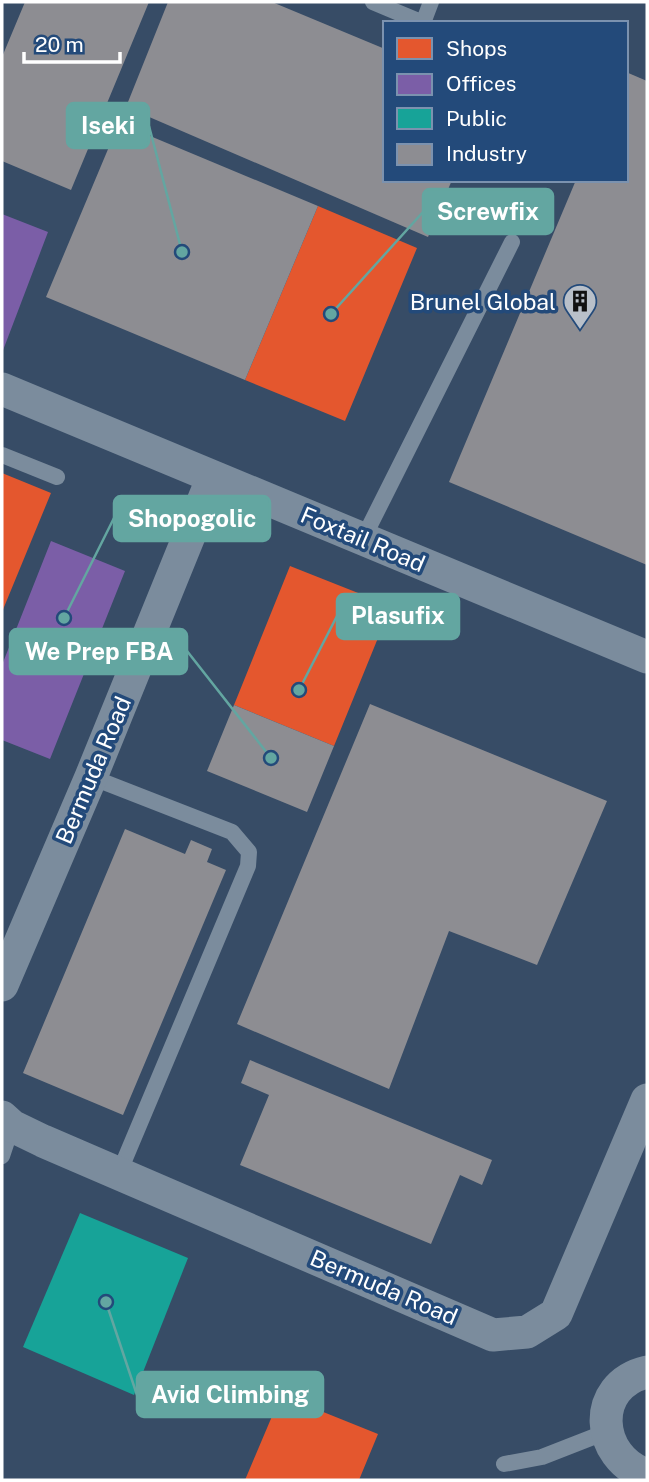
<svg xmlns="http://www.w3.org/2000/svg" width="649" height="1482" viewBox="0 0 649 1482" font-family="'Public Sans',sans-serif">
  <style>
    .shops { fill: #e4572e }
    .offices { fill: #7b5ea7 }
    .public { fill: #17a398 }
    .industry { fill: #8d8d92 }
    .lines { fill: none; stroke-linecap: round; stroke-linejoin: round }
    .service { stroke: #7b8c9d; stroke-width: 16 }
    .minor { stroke: #7b8c9d; stroke-width: 33 }
    .labels { text-anchor: middle; dominant-baseline: central; stroke-width: 7; stroke-linejoin: round; paint-order: stroke }
    .poi-label { font-size: 23px; fill: #fff; stroke: #234a7a; text-anchor: end }
    .street-label { font-size: 23px; fill: #fff; stroke: #234a7a }
    .leader { fill: none; stroke: #63a6a1; stroke-width: 2.5 }
    .callout-dot { fill: #63a6a1; stroke: #234a7a; stroke-width: 2.5 }
    .callout { fill: #63a6a1; stroke: #63a6a1; stroke-width: 2.5 }
    .callout-label { font-size: 24px; text-anchor: middle; font-weight: bold; fill: #fff }
  </style>
  <rect width="100%" height="100%" fill="#374c66"/>
  <path class="shops" d="M318,206L417,248L345,421L245,380Z
    M2,473L51,493L2,612Z
    M290,566L391,606L334,746L234,705Z
    M281,1395L378,1434L359,1480H245Z"/>
  <path class="offices" d="M2,214L48,232L2,353Z
    M51,541L125,571L50,759L2,740V665Z"/>
  <path class="public" d="M80,1213L188,1258L134,1395L23,1347Z"/>
  <path class="industry" d="M25,2H149L71,190L2,161V57Z
    M168,2H272L385,49V180H452L428,237L126,107Z
    M626,72L647,81V565L449,482L576,180H626Z
    M119,123L318,206L245,380L46,297Z
    M370,704L607,801L537,965L449,931L389,1089L237,1024Z
    M234,705L334,746L307,812L207,771Z
    M125,829L185,854L191,840L212,849L207,862L226,870L123,1115L23,1073Z
    M250,1060L492,1160L482,1185L460,1175L431,1244L240,1165L269,1095L241,1083Z"/>
  <g class="lines">
    <path class="service" d="M373,2L423,23L431,2
      M2,455L57,477
      M363,539L512,242
      M91,777L232,832L249,852L248,866L119,1173
      M2,1156L12,1126
      M504,1464L542,1457L606,1432"/>
    <path class="minor" d="M2,389L647,657
      M2,985L91,777L213,477
      M2,1117L12,1126L43,1141L493,1335L527,1332L556,1314L647,1100
      M647,1372C590,1385 595,1458 647,1475"/>
  </g>
  <defs>
    <symbol id="building-pin" viewBox="-11 -11 22 30"><path d="M0 17L-7.5 6A9.5 9.5 0 1 1 7.5 6Z" fill="#b9c0c9" stroke="#234a7a"/><path d="M-4-6H4V6H1V3H-1V6H-4ZM-2.5-4.3h1.7v1.8h-1.7ZM.8-4.3h1.7v1.8H.8ZM-2.5-1h1.7V.8h-1.7ZM.8-1h1.7V.8H.8Z" fill="#111"/></symbol>
  </defs>
  <g fill-rule="evenodd">
    <use href="#building-pin" x="561" y="282" width="38" height="52"/>
  </g>
  <g class="labels">
    <g class="poi-label">
      <text x="556" y="301">Brunel Global</text>
    </g>
    <g class="street-label">
      <text transform="translate(363 539) rotate(23)">Foxtail Road</text>
      <text transform="translate(93 770) rotate(-67)">Bermuda Road</text>
      <text transform="translate(384 1287) rotate(23)">Bermuda Road</text>
    </g>
  </g>
  <path class="leader" d="M182 252L149 126M331 314L423 212M64 618L114 518M299 690L337 616M271 758L187 651M106 1302L137 1395"/>
  <g class="callout-dot">
    <circle cx="182" cy="252" r="7"/>
    <circle cx="331" cy="314" r="7"/>
    <circle cx="64" cy="618" r="7"/>
    <circle cx="299" cy="690" r="7"/>
    <circle cx="271" cy="758" r="7"/>
    <circle cx="106" cy="1302" r="7"/>
  </g>
  <g class="callout">
    <rect x="67" y="103" width="82" height="45" rx="7"/>
    <rect x="423" y="189" width="130" height="45" rx="7"/>
    <rect x="114" y="496" width="156" height="45" rx="7"/>
    <rect x="337" y="594" width="122" height="45" rx="7"/>
    <rect x="10" y="629" width="177" height="45" rx="7"/>
    <rect x="137" y="1372" width="186" height="45" rx="7"/>
  </g>
  <g class="callout-label">
    <text x="108" y="134">Iseki</text>
    <text x="488" y="220">Screwfix</text>
    <text x="192" y="527">Shopogolic</text>
    <text x="398" y="624">Plasufix</text>
    <text x="99" y="660">We Prep FBA</text>
    <text x="230" y="1403">Avid Climbing</text>
  </g>
  <rect width="649" height="1482" fill="none" stroke="#ffffff" stroke-width="7"/>
  <rect x="383" y="21" width="245" height="161" fill="#234a7a" stroke="#7b92af" stroke-width="2"/>
  <rect x="397" y="38" width="35" height="21" fill="#e4572e" stroke="#7b92af" stroke-width="2"/>
  <text x="446" y="56" font-size="21" fill="#ffffff">Shops</text>
  <rect x="397" y="74" width="35" height="21" fill="#7b5ea7" stroke="#7b92af" stroke-width="2"/>
  <text x="446" y="91" font-size="21" fill="#ffffff">Offices</text>
  <rect x="397" y="108" width="35" height="21" fill="#17a398" stroke="#7b92af" stroke-width="2"/>
  <text x="446" y="126" font-size="21" fill="#ffffff">Public</text>
  <rect x="397" y="144" width="35" height="21" fill="#8d8d92" stroke="#7b92af" stroke-width="2"/>
  <text x="446" y="161" font-size="21" fill="#ffffff">Industry</text>
  <path d="M24 52v10h96v-10" fill="none" stroke="#ffffff" stroke-width="3.5"/>
  <text x="35" y="52" font-size="21" fill="#ffffff" stroke="#234a7a" stroke-width="5" paint-order="stroke">20 m</text>
</svg>
